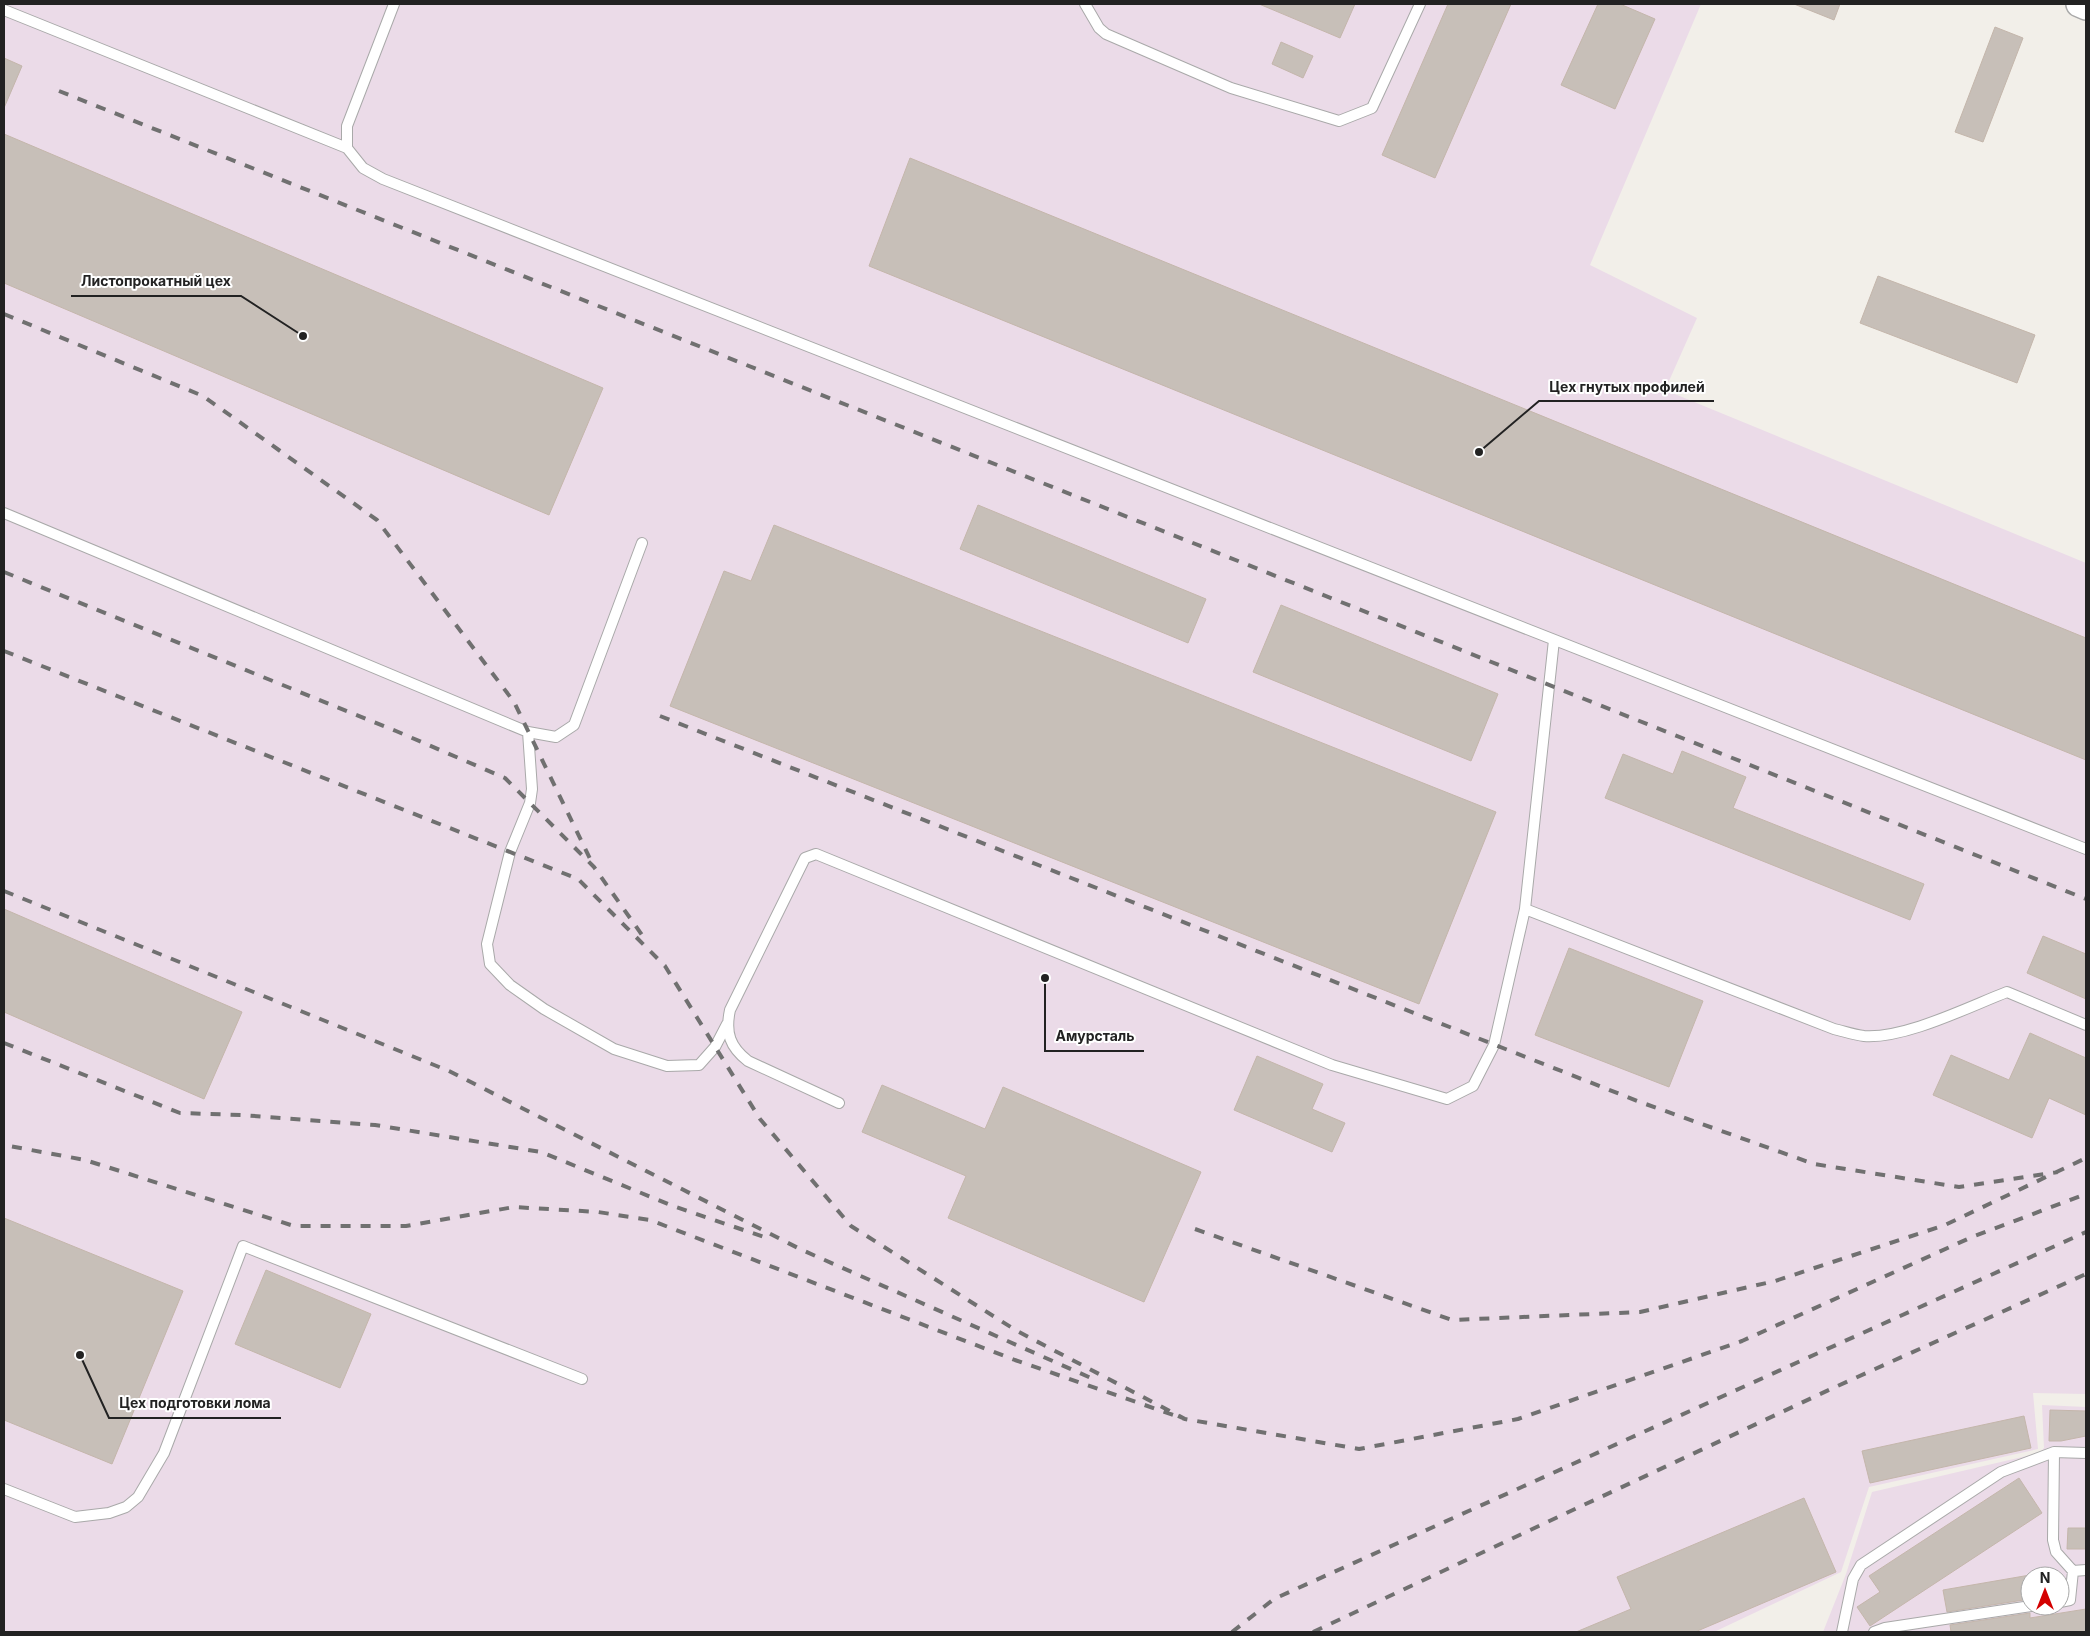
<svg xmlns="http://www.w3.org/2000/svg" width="2090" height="1636" viewBox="0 0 2090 1636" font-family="Inter,sans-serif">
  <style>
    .industrial { fill: #ebdbe8; fill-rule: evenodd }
    .building { fill: #c7bfb8; stroke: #c4b6ab }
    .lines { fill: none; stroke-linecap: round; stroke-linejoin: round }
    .service-casing { stroke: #a9a9a9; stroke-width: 12 }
    .tertiary-casing { stroke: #a9a9a9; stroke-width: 28 }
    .service { stroke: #fff; stroke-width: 10 }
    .tertiary { stroke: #fff; stroke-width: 25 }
    .rail { stroke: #707070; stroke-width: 4; stroke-dasharray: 10 10; stroke-linecap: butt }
    .leader { fill: none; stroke: #222; stroke-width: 2 }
    .callout-dot { fill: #222; stroke: #fff; stroke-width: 2 }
    .callout-label { font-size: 14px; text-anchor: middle; font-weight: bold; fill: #222; stroke: #fff; stroke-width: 4; stroke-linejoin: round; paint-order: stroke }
  </style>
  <rect width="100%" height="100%" fill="#f2efe9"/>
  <path class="industrial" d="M4,4H1701L1590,265L1697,318L1665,390L2086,563V1394L2033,1393L2038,1449L1869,1487L1841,1572L1714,1632H4Z
    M2042,1405L2086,1407V1632H1823L1846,1574L1872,1492L2039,1453L2044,1448ZM2030,1576H2060V1606H2030Z"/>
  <path class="building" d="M1259,4H1355L1340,38Z
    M1448,4H1511L1435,178L1382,155Z
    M1598,4H1620L1655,19L1615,109L1561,85Z
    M1794,4H1840L1834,20Z
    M1995,27L2023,38L1983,142L1955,132Z
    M1281,42L1313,56L1303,78L1272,64Z
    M4,58L22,66L4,108Z
    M4,134L603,388L549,515L4,283Z
    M910,158L2086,638V760L869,266Z
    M1878,276L2035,335L2017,383L1860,323Z
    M978,505L1206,599L1188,643L960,549Z
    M774,525L1496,812L1419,1004L670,706L724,571L751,581Z
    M1281,605L1498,694L1471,761L1253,672Z
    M1682,751L1746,777L1733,808L1924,884L1910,920L1605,798L1623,754L1673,774Z
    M4,909L242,1012L204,1099L4,1012Z
    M2043,936L2086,954V999L2027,973Z
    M1569,948L1703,1001L1669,1087L1535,1035Z
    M2030,1033L2086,1058V1115L2049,1098L2032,1138L1933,1095L1951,1055L2009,1080Z
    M1257,1056L1323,1084L1312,1109L1345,1123L1332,1152L1234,1110Z
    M882,1085L985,1129L1003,1087L1201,1172L1144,1302L948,1218L966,1176L862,1132Z
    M4,1218L183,1291L112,1464L4,1420Z
    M266,1270L371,1314L340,1388L235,1344Z
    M2050,1410L2086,1411V1436L2061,1441H2049Z
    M2024,1416L2031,1448L1870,1483L1862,1451Z
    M2019,1478L2042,1513L1870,1626L1857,1607L1880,1592L1869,1576Z
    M1804,1498L1836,1572L1695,1632H1576L1631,1609L1617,1577Z
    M2068,1528H2086V1549H2067Z
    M2030,1575V1599L1947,1612L1943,1590Z
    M2086,1609V1632H1951L1950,1625L2030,1613V1618Z"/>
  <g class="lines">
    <defs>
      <path id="service" d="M394,4L347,126V148L363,168L383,179L2086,849
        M1085,4L1099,28L1106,34L1231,88L1339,121L1372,108L1420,4
        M4,10L347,148
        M4,513L528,732L556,737L574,725L642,543
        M1554,640L1525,909L1834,1029C1843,1031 1854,1035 1864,1036C1905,1039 1968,1007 2007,992L2086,1025
        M528,732L532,789L530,803L510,852L487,944L490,964L510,985L544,1009L614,1049L667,1066L699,1065L715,1047L727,1024
        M839,1103L748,1061C730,1047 725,1033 730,1010L805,858L816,854L1332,1065L1447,1099L1473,1086L1494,1045L1525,909
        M4,1489L75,1517L109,1513L126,1507L138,1497L164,1453L243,1246L582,1379
        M2073,1571L2056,1552L2053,1540L2054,1452L2086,1453
        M2060,1602L2070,1600L2073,1571L2086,1570
        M1842,1632L1853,1579L1861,1565L2001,1472L2054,1452
        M1874,1632L1885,1628L2031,1606"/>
      <path id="tertiary" d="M2079,4L2086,7"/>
    </defs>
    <use href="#service" class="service-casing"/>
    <use href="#tertiary" class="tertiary-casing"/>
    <use href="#service" class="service"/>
    <use href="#tertiary" class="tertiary"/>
    <path class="rail" d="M59,91L2086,899
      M4,314L203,396L377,520L514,702L594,867
      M4,572L396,731L505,778L594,867L647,942
      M4,651L578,879L665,966L760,1119L851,1226L1017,1331L1185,1419L1015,1360L650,1220L598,1212L514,1207L406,1226H294L85,1160L4,1145
      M660,716L1640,1102L1814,1164L1959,1187L2058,1172
      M4,891L449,1071L802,1250L1091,1378
      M4,1043L180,1113L242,1115L375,1125L541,1152L673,1206L764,1237
      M1195,1229L1452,1320L1640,1312L1775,1281L1945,1225L2086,1158
      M1178,1416L1185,1419L1359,1449L1518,1419L1742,1341L1972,1237L2086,1194
      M1232,1632L1274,1599L2086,1232
      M1313,1632L1833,1388L2086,1274"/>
  </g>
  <path class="leader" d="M303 336L241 296H71M1479 452L1539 401H1714M1045 978L1045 1051H1144M80 1355L109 1418H281"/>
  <g class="callout-dot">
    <circle cx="303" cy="336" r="5"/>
    <circle cx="1479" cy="452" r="5"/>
    <circle cx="1045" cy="978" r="5"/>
    <circle cx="80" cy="1355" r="5"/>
  </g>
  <g class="callout-label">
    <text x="156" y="286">Листопрокатный цех</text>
    <text x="1627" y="392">Цех гнутых профилей</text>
    <text x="1095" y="1041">Амурсталь</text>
    <text x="195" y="1408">Цех подготовки лома</text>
  </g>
  <rect width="2090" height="1636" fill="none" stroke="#222222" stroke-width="10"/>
  <g transform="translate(2045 1591)"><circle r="24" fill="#ffffff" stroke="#a7a7a7"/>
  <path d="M0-4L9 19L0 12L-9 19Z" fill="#d40000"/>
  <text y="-8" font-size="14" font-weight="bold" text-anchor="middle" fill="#222222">N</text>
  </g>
</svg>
